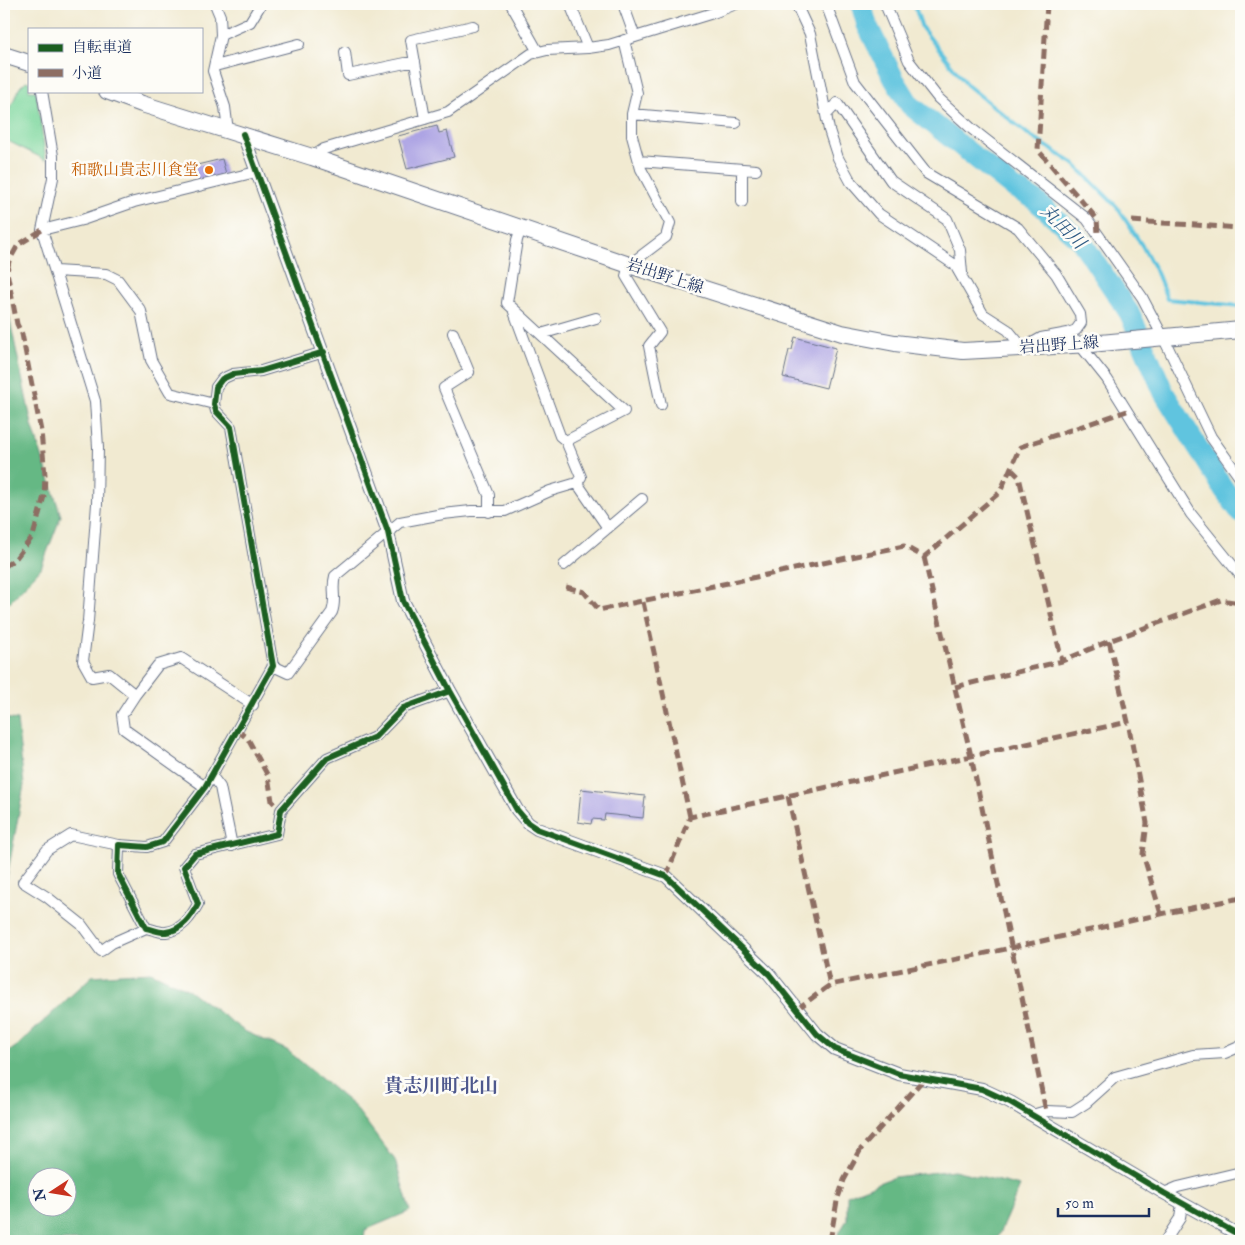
<svg xmlns="http://www.w3.org/2000/svg" width="1245" height="1245" viewBox="0 0 1245 1245" font-family="'IM FELL Double Pica','Noto Serif JP',serif">
  <style>
    .green { fill: #7cd79d; stroke: #4c837e }
    .forest { fill: #65b884; stroke: #407471; fill-rule: evenodd }
    .lines { fill: none; stroke-linecap: round; stroke-linejoin: round }
    .stream { stroke: #61c4df; stroke-width: 4 }
    .river { stroke: #61c4df; stroke-width: 21 }
    .building { fill: #ada4e4 }
    .minor-casing { stroke: #667086; stroke-width: 12 }
    .tertiary-casing { stroke: #667086; stroke-width: 14 }
    .primary-casing { stroke: #667086; stroke-width: 18 }
    .minor { stroke: #fff; stroke-width: 10 }
    .tertiary { stroke: #fff; stroke-width: 12 }
    .primary { stroke: #fff; stroke-width: 16 }
    .quiet { stroke: #8d6e63; stroke-width: 5; stroke-dasharray: 10 5; stroke-linecap: butt }
    .cycleway-casing { stroke: #fdfcf7; stroke-width: 9 }
    .cycleway { stroke: #1b5e20; stroke-width: 6 }
    .food-dot { fill: #e8710a; stroke: #fdfcf7; stroke-width: 2 }
    .labels { text-anchor: middle; dominant-baseline: central; stroke-width: 5; stroke-linejoin: round; paint-order: stroke }
    .food-label { font-size: 16px; fill: #c56008; stroke: #fdfcf7; text-anchor: end }
    .street-label { font-size: 16px; fill: #1b2f5e; stroke: #fdfcf7 }
    .water-label { font-size: 18px; font-style: italic; fill: #305c85; stroke: #fdfcf7 }
    .quarter-label { font-size: 19px; font-weight: bold; fill: #4e588d; stroke: #fdfcf7 }
  </style>
  <rect width="100%" height="100%" fill="#fdfcf7"/>
  <filter id="ink" filterUnits="userSpaceOnUse"><feTurbulence type="fractalNoise" baseFrequency=".02" numOctaves="2"/><feDisplacementMap in="SourceGraphic" scale="10" xChannelSelector="R" yChannelSelector="G"/><feConvolveMatrix kernelMatrix="1 2 1 2 8 2 1 2 1" color-interpolation-filters="sRGB"/></filter>
  <filter id="wash" filterUnits="userSpaceOnUse"><feTurbulence type="fractalNoise" baseFrequency=".0096" numOctaves="4" result="noise"/><feDisplacementMap in="SourceGraphic" scale="20" xChannelSelector="R" yChannelSelector="G"/><feGaussianBlur stdDeviation="1.12" result="paint"/><feColorMatrix in="noise" values="0 0 0 0 0 0 0 0 0 0 0 0 0 0 0 0 0 1.4 0 .05"/><feComposite in="paint" operator="in"/></filter>
  <g filter="url(#wash)">
    <rect width="100%" height="100%" fill="#f1ead1"/>
    <path class="green" d="M26,81L29,82V91H36L46,160L4,139V121L20,87Z"/>
    <path class="forest" d="M4,303L8,311L32,425L61,516L41,568L9,603L4,605Z
      M4,718L17,720L24,785L6,883L4,885Z
      M151,972L189,990L244,1031L287,1050L354,1106L395,1160L410,1211L365,1230L364,1241H4V1055L17,1046L92,976ZM38,1178H68V1208H38Z
      M954,1170L1020,1186L996,1241H834L847,1220V1195L894,1177Z"/>
    <g class="lines">
      <path class="stream" d="M914,4L922,28L967,85L1029,135L1074,164L1117,207L1143,247L1158,275L1167,299L1241,306"/>
      <path class="river" d="M861,4L867,25L894,79L910,105L1011,186L1035,200L1081,241L1130,314L1164,393L1223,488L1241,513"/>
    </g>
    <g id="blocks">
      <path class="building" d="M437,126L439,133L447,131L454,157L407,169L398,136Z
        M222,159L226,174L198,182L193,166Z
        M795,337L836,348L826,388L783,377L789,350H792Z
        M581,789L645,796L643,818L605,814L604,820L592,819L591,824L578,822Z"/>
    </g>
  </g>
  <g filter="url(#ink)">
    <use href="#blocks" fill-opacity="0" stroke="#667086" stroke-width="1"/>
    <g class="lines">
      <defs>
        <path id="minor" d="M215,4L220,16L221,35L213,71L225,107L228,131
          M511,4L538,52
          M570,4L588,48
          M623,4L635,37
          M796,4L810,34L829,130L838,158L851,182L879,214L955,265L983,314L1008,330L1023,348L1041,338L1068,333L1076,330L1081,323L1080,314L1056,274L1018,228L926,173L855,82L826,4
          M885,4L909,61L938,98L972,129L1087,219L1142,297L1163,337L1211,437L1241,479
          M221,35L250,22L261,4
          M624,40L637,93L632,114V136L641,169L670,223L666,237L629,265L626,276L660,332L649,346L661,405
          M345,52L348,75L415,61
          M215,66L299,44
          M42,91L53,156V178L42,230L95,401L98,447L97,504L88,621L83,661L92,677L109,674L135,695
          M632,114L736,123
          M826,115L837,103L891,181L947,219L960,250L962,273
          M425,119L411,40L473,26
          M312,157L324,149L448,112L531,54L547,50L588,48L609,45L713,13L736,4
          M639,161L756,170
          M742,169V202
          M521,228L517,240L507,303L624,411L566,441
          M42,230L82,220L134,202L256,172
          M55,271L106,274L118,280L141,311L151,360L170,393L214,404
          M453,333L469,372L444,388L489,495V512
          M541,334L596,318
          M1079,344L1107,379L1191,514L1241,576
          M324,352L261,371L233,374L222,379L216,387L214,404L216,411L231,427L273,666L205,787L163,842L147,847L119,845L118,874L146,928C152,929 160,933 166,932C182,930 191,917 198,904L184,867L195,854L277,834L281,810L327,758L375,737L403,708L450,691
          M577,483L608,528
          M564,565L642,499
          M273,666L288,673L332,612C337,599 331,590 335,576L400,522L443,514L471,511H505L550,491L577,483L581,477L566,441L560,436L513,309
          M211,775L220,787L232,846
          M205,787L124,729L122,715L135,695L158,665L181,658L253,705
          M119,845L71,835L47,850L23,882L47,897L81,924L101,951L112,943L146,928
          M1032,1115L1046,1111L1072,1112L1086,1103L1115,1077L1193,1055L1225,1053L1241,1046
          M1164,1193L1178,1187L1241,1172
          M1165,1241L1180,1218L1182,1203"/>
        <path id="tertiary" d="M243,134L388,532L403,601L450,691L517,810L528,823L537,829L666,876L769,974L817,1034L835,1049L899,1074L982,1089L1010,1102L1164,1193L1241,1236"/>
        <path id="primary" d="M4,55L29,63
          M107,91L142,104L312,157L629,265L842,333L895,343L963,351L1090,344L1241,330"/>
      </defs>
      <use href="#minor" class="minor-casing"/>
      <use href="#tertiary" class="tertiary-casing"/>
      <use href="#primary" class="primary-casing"/>
      <use href="#minor" class="minor"/>
      <use href="#tertiary" class="tertiary"/>
      <use href="#primary" class="primary"/>
      <path class="quiet" d="M1047,4L1038,150L1097,219L1098,234
        M1132,221L1241,228
        M1011,469L1019,477L1062,661
        M924,557L971,756L1046,1111
        M4,567L16,558L33,536L44,496L45,475L41,431L22,334L17,324L7,272L9,261L18,245L42,230
        M566,587L584,592L599,610L904,546L924,557L1000,492L1020,447L1127,411
        M643,602L690,817
        M1109,641L1128,722L1147,823L1143,854L1161,914
        M955,687L1062,661L1109,641L1221,600L1241,603
        M237,730L248,739L268,776L272,801L281,810
        M788,796L830,985
        M666,876L690,817L1128,722
        M797,1009L830,985L1011,948L1161,914L1241,898
        M830,1241L837,1201L844,1180L861,1149L923,1080"/>
      <defs>
        <path id="cycleway" d="M243,134L388,532L403,601L450,691L517,810L528,823L537,829L666,876L769,974L817,1034L835,1049L899,1074L982,1089L1010,1102L1164,1193L1241,1236
          M324,352L261,371L233,374L222,379L216,387L214,404L216,411L231,427L273,666L205,787L163,842L147,847L119,845L118,874L146,928C152,929 160,933 166,932C182,930 191,917 198,904L184,867L195,854L277,834L281,810L327,758L375,737L403,708L450,691"/>
      </defs>
      <use href="#cycleway" class="cycleway-casing"/>
      <use href="#cycleway" class="cycleway"/>
    </g>
  </g>
  <circle class="food-dot" cx="209" cy="170" r="5"/>
  <g class="labels">
    <g class="food-label">
      <text x="199" y="170">和歌山貴志川食堂</text>
    </g>
    <g class="street-label">
      <text transform="translate(665 276) rotate(18)">岩出野上線</text>
      <text transform="translate(1059 345) rotate(-4)">岩出野上線</text>
    </g>
    <g class="water-label">
      <text transform="translate(1063 227) rotate(45)">丸田川</text>
    </g>
    <g class="quarter-label">
      <text x="441" y="1086">貴志川町北山</text>
    </g>
  </g>
  <rect width="1245" height="1245" fill="none" stroke="#fdfcf7" stroke-width="20"/>
  <rect x="28" y="28" width="175" height="65" fill="#fdfcf7" stroke="#a3aaba"/>
  <rect x="38" y="44" width="25" height="8" fill="#1b5e20" stroke="#a3aaba"/>
  <text x="72" y="52" font-size="15" fill="#1b2f5e">自転車道</text>
  <rect x="38" y="69" width="25" height="8" fill="#8d6e63" stroke="#a3aaba"/>
  <text x="72" y="78" font-size="15" fill="#1b2f5e">小道</text>
  <g transform="translate(52 1192) rotate(258)"><circle r="24" fill="#fdfcf7" stroke="#a3aaba"/>
  <path d="M0-4L9 19L0 12L-9 19Z" fill="#c8321e"/>
  <text y="-8" font-size="14" font-weight="bold" text-anchor="middle" fill="#1b2f5e">N</text>
  </g>
  <path d="M1058 1208v8h91v-8" fill="none" stroke="#1b2f5e" stroke-width="2.5"/>
  <text x="1065" y="1208" font-size="15" fill="#1b2f5e" stroke="#fdfcf7" stroke-width="4" paint-order="stroke">50 m</text>
</svg>
